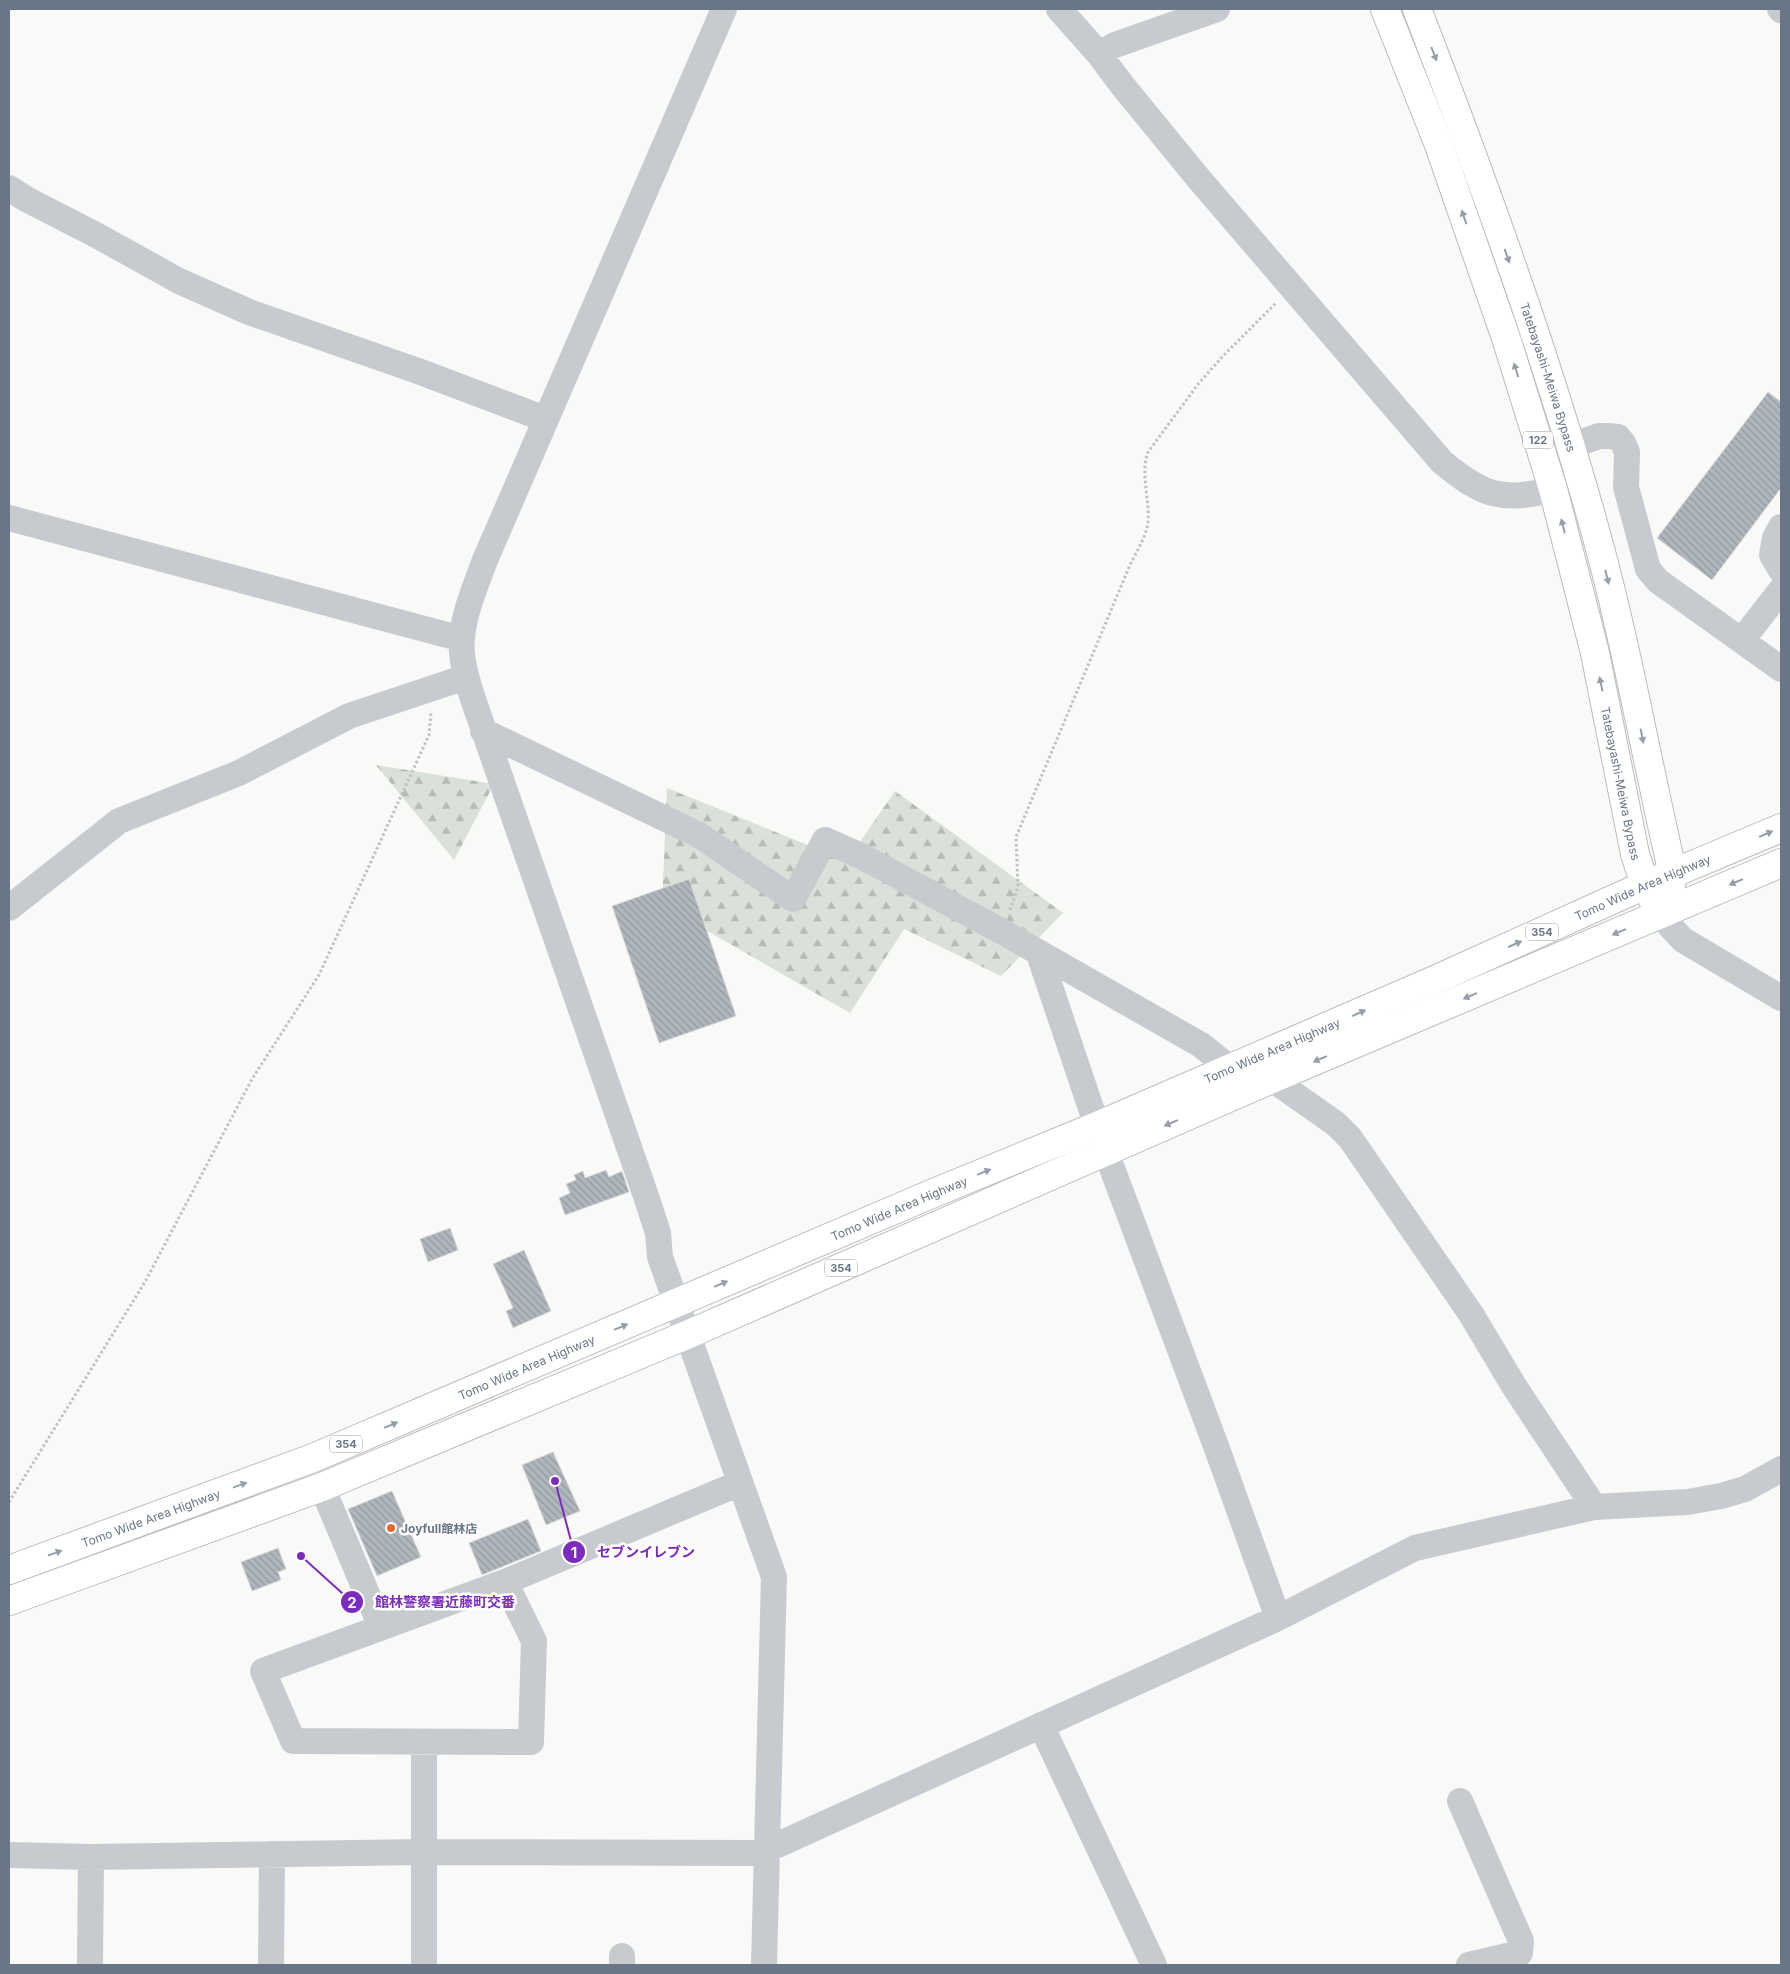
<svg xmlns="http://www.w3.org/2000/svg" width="1790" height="1974" viewBox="0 0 1790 1974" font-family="Inter,'Noto Sans JP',sans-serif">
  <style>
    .forest { fill: url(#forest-firs) }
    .building { fill: url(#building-back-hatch); stroke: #dbdbd9 }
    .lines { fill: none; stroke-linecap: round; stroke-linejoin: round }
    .highway-casing { stroke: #babcc0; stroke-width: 30 }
    .path { stroke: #bfc1c4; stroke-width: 3; stroke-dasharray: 2.5 2.5; stroke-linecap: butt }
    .minor { stroke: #c7cace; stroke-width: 26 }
    .highway { stroke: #fff; stroke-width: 28 }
    .oneway { fill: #959fac }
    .poi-dot { fill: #e66929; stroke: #fff; stroke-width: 2 }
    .labels { text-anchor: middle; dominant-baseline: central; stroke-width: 5; stroke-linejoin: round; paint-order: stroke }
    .shield { fill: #fff; stroke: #959fac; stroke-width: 1 }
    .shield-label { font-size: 11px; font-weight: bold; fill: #687688 }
    .street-label { font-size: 12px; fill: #687688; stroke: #fff }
    .poi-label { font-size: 12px; font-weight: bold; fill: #687688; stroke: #fff; text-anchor: start }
    .leader { fill: none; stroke: #7b2cbf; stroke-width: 2 }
    .callout-dot { fill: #7b2cbf; stroke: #fff; stroke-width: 2 }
    .mark-label { font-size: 15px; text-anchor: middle; font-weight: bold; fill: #fff }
    .callout-label { font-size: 14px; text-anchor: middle; font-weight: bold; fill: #7b2cbf; stroke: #fff; stroke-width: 5; stroke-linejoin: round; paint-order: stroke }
  </style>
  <defs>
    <pattern id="forest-firs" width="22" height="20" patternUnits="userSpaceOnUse" patternTransform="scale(1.25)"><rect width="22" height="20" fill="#dae1d8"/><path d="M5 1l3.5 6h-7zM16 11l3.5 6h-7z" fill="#b5bbb5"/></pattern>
    <pattern id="building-back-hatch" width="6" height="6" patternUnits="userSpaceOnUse" patternTransform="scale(1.25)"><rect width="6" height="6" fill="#b0b6bd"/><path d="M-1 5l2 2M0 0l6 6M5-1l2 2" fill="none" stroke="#93999f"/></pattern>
  </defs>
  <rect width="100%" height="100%" fill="#f9f9f7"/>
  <path class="forest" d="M376,765L494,784L454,860Z
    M667,788L847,861L895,791L1063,913L1001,976L904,929L850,1013L662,905Z"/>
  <path class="building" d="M1768,392L1781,402V488L1712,580L1657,538Z
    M689,879L736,1016L659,1043L612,906Z
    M606,1170L609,1177L622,1171L629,1192L565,1215L559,1198L570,1193L566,1184L576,1180L574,1175L583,1171L585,1178Z
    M450,1228L458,1250L428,1262L420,1239Z
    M524,1250L551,1311L513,1328L506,1311L513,1308L493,1264Z
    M553,1452L580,1511L546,1525L522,1465Z
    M392,1491L421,1557L377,1576L348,1509Z
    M528,1519L541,1551L482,1575L469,1543Z
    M278,1548L286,1569L278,1572L281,1580L252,1591L241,1562Z"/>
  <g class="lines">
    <defs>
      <g id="highway">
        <path id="s1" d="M1385,9L1439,145L1507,341L1553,489L1595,653L1635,854L1645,885L1653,900"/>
        <path id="s2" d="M1417,9C1484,183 1549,361 1598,541C1628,651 1647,763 1673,874L1670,892"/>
        <path id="s3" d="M9,1570L313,1458L936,1192L1097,1126L1439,978L1645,885L1781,828"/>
        <path d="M9,1601L322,1487L689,1334L1272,1079L1781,863"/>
      </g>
    </defs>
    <use href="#highway" class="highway-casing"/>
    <path class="path" d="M1010,910L1018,887L1016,837L1130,565C1137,551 1146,537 1148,522C1150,499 1140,474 1148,452L1199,383L1223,356L1276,303
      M9,1502L145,1282L252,1079L319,975L429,735L431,712"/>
    <path class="minor" d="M724,9L485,560C476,585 464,612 462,638C460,658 467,680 473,699L647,1199L658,1233L660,1257L774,1577L764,1965
      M1059,9L1099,54L1122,85L1199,179L1442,462C1482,495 1502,503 1553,489
      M1780,9L1781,10
      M1099,54L1115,45L1217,9
      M9,188L26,199L98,236L179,281L249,312L418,371L545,419
      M1571,446L1599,436H1609L1618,437L1623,443L1627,452L1626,487L1648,569L1658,581L1781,669
      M9,518L462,639
      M1781,527L1775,538L1772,555L1781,570
      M1742,640L1781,590
      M483,731L699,835L793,899L825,840L861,856L1003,932L1201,1045L1231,1069
      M9,908L119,821L239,773L349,716L466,677
      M1664,913L1669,925L1683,940L1781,998
      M1039,954L1097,1126
      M1272,1079L1336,1124L1350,1138L1471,1314L1514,1386L1594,1507
      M1106,1152L1216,1446L1278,1618
      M322,1487L381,1627
      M505,1582L534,1641L531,1742L293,1741L263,1671L505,1582L740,1483
      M1041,1725L1154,1965
      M424,1743V1965
      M1460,1801L1521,1941L1520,1953L1469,1965
      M9,1855L91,1857L424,1852L760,1853L1278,1618L1415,1548L1594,1507L1688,1502L1721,1496L1745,1489L1781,1469
      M90,1965L91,1857
      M271,1965L272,1854
      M622,1965V1956"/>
    <use href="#highway" class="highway"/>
  </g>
  <defs><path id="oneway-solid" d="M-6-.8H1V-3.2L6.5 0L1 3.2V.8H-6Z" transform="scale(1.25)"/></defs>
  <g class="oneway">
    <use href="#oneway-solid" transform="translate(1434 54) rotate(69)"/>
    <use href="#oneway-solid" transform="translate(1464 217) rotate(-109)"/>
    <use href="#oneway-solid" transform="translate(1507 256) rotate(71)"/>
    <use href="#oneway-solid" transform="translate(1516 370) rotate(-108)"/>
    <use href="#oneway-solid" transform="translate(1563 526) rotate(-104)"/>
    <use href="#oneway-solid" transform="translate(1607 577) rotate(76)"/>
    <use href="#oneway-solid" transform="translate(1601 684) rotate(-102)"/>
    <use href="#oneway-solid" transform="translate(1642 736) rotate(79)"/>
    <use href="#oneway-solid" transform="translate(1766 834) rotate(-23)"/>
    <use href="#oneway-solid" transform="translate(1736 882) rotate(157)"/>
    <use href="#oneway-solid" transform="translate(1619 932) rotate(157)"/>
    <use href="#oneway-solid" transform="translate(1515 944) rotate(-24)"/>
    <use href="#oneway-solid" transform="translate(1470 996) rotate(157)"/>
    <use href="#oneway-solid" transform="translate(1359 1013) rotate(-24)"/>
    <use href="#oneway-solid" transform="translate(1320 1059) rotate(157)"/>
    <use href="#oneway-solid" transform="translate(1171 1123) rotate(157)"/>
    <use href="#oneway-solid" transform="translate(984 1172) rotate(-22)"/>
    <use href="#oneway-solid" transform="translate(721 1284) rotate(-23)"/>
    <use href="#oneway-solid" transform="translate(621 1327) rotate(-23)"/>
    <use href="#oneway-solid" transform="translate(391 1425) rotate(-23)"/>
    <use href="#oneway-solid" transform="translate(240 1485) rotate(-20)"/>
    <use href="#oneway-solid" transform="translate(55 1553) rotate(-20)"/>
  </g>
  <circle class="poi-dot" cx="391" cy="1528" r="5"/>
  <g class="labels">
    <g class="shield">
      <rect x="1523" y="431.5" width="30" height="17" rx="4"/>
      <rect x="1526" y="923.5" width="32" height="17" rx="4"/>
      <rect x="825" y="1259.5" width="32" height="17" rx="4"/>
      <rect x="330" y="1435.5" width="32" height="17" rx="4"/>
    </g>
    <g class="shield-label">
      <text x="1538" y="440">122</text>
      <text x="1542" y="932">354</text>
      <text x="841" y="1268">354</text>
      <text x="346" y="1444">354</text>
    </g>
    <g class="street-label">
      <text stroke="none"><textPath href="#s2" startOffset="391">Tatebayashi-Meiwa Bypass</textPath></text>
      <text stroke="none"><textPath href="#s1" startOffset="811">Tatebayashi-Meiwa Bypass</textPath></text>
      <text stroke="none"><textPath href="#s3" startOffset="1771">Tomo Wide Area Highway</textPath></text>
      <text stroke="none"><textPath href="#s3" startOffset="1366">Tomo Wide Area Highway</textPath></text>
      <text stroke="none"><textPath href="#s3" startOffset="961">Tomo Wide Area Highway</textPath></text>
      <text stroke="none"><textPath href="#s3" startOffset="556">Tomo Wide Area Highway</textPath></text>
      <text stroke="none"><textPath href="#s3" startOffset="151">Tomo Wide Area Highway</textPath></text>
    </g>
    <g class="poi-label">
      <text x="401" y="1528">Joyfull館林店</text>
    </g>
  </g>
  <path class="leader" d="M555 1481L574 1552M301 1556L352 1602"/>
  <g class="callout-dot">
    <circle cx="555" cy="1481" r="5"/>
    <circle cx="301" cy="1556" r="5"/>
    <circle cx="574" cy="1552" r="12"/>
    <circle cx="352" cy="1602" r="12"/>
  </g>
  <g class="mark-label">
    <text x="574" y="1558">1</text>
    <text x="352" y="1608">2</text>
  </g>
  <g class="callout-label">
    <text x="646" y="1557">セブンイレブン</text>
    <text x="445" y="1607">館林警察署近藤町交番</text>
  </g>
  <rect width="1790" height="1974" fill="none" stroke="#687688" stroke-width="20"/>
</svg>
